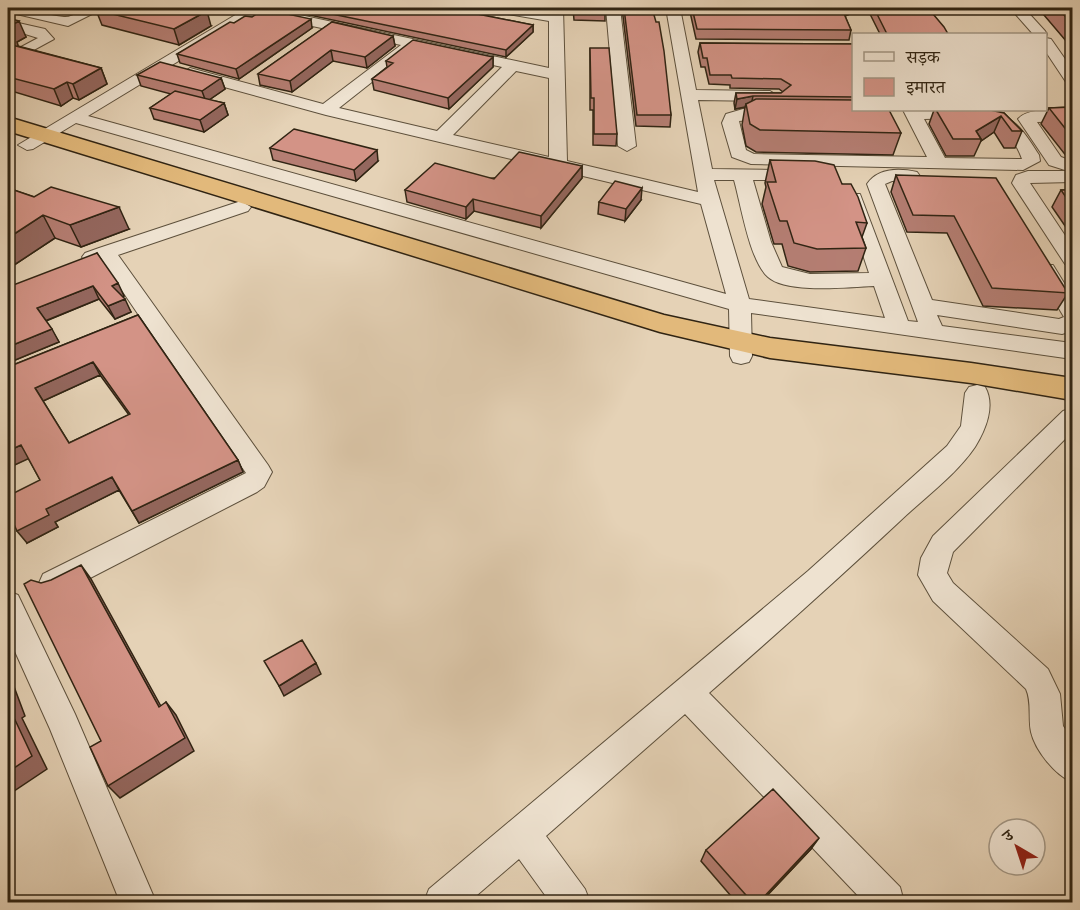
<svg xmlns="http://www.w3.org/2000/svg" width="1080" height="910" viewBox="0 0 1080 910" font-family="'IM FELL Double Pica','Noto Serif Devanagari',serif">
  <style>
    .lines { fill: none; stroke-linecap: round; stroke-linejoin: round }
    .minor-casing { stroke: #5d503c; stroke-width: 2 }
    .highway-casing { stroke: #302413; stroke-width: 3 }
    .minor { fill: #eee2d0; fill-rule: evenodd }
    .highway { fill: #e2b97b; fill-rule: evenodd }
    .wall { fill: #b57e73; stroke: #302413; stroke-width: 1.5; fill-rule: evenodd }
    .shaded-wall { fill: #94675e; stroke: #302413; stroke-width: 1.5 }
    .building { fill: #d39386; stroke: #302413; stroke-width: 1.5; fill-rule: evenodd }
  </style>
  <rect width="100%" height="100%" fill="#e5d2b6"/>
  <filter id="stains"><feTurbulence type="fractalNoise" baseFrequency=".00333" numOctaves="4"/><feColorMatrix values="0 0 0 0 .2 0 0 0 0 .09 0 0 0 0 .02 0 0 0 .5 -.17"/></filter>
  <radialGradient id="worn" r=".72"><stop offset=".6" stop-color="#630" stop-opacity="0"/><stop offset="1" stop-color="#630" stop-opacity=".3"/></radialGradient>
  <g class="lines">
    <defs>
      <path id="minor" d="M8,8C27,8 44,15 64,17C74,18 85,6 104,8L68,26L8,12Z
        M247,8H267L549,68V21L496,12L489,8H518L549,13V8H563L567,161L698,192L666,8H680L696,90L770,91L778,96L770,101L698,100L712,169L776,170L785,175L776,180H753L771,242L782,267L810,274L869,273L844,198L846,194H860L908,321L918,322L867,184C878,168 899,168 917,172L920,176L917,180L892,181L885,184L932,300L1059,319L1064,317L1036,270L1039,265H1053L1072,296V331L1062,334L937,315L942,326L1072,343V359L751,313L752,356L749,362L741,364L733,362L730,356L729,309L76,123L33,149L27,150L18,145ZM256,14L401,45L323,104L190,68L182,73L184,76L326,115L701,204L726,294L88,116ZM415,48L502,67L437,131L339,108ZM516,71L549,78V157L453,135ZM714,180H734C741,204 749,260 768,277C787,294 849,287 874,286L885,318L749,299Z
        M606,8H620L636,146L627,151L618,146Z
        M1010,8H1024L1045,31L1047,34L1046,37V34H1033Z
        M14,22L45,29L54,39L8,64V54L38,38L9,29L8,25Z
        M1046,38L1051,39L1072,69V84L1066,82L1046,52Z
        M778,108L786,113L784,117L739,121L746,150L754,154L927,157L903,110C933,110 984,103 1009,119C1022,127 1031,143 1039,155L1040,161L1023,170L751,164L732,157L722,123L726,114L743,109ZM960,118C988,120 1012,129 1022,159L945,158L924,119Z
        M1072,111V121L1037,122L1061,157L1072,161V182L1030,183L1072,246V266L1065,264L1012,183L1016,175L1028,171H1068L1049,165L1018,119C1028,107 1057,111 1072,111Z
        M241,201L251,207L248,211L118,255L268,465L272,472L264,487L257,492L63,592L53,595L43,592L39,583L43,574L246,473L102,261L92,263L85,261L82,257L85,253L99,248Z
        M977,385L985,387C996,406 985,431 975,447C956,475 924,498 900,521C837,580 773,637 709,693L900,887L904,902H864L685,714L546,836L585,889L590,902H550L519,859L469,902H424L429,889L808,571L947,446L961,426L965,393L969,387Z
        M1072,408V432L953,552L947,573L953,583L1048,669L1060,694L1063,726L1072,739V782C1055,775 1035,750 1031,732C1028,718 1032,702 1026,689L933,601L918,575L921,558L933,536L1063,411Z
        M8,591L18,595L75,714L156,902H120L50,729L8,636Z"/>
      <path id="highway" d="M8,117L664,315L770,338L971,363L1072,378V400L971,383L770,358L660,332L8,131Z"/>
    </defs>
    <use href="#minor" class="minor-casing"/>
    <use href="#highway" class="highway-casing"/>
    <use href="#minor" class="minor"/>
    <use href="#highway" class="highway"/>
  </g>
  <path class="wall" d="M281,8H447L533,25V32L506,57L281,9Z
    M573,8H605V21L574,20Z
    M619,8H652L671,115L670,127L636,126L622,8Z
    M690,8H864L845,16L851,30L849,40L696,39L690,12Z
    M867,8H928L948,34H880Z
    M1038,8H1072V48Z
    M96,10L211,26L179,45L102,25Z
    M252,17L312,28L239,79L180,63L177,54L234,23Z
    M8,18L26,37L17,42L18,46L101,68L107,84L79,100L73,98L61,106L8,90Z
    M332,22L393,36L395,46L367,68L333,61L292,92L260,85L258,74Z
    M700,43L854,44V110L901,133L893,155L756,152L746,146L742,125L745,107L735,109L734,103L736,93H781L783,92L779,89L730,88V85L709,84L705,67H701L698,52Z
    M590,48L617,134L616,146L593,145V110H590Z
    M493,57V67L449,109L374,90L372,79L387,67L386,61Z
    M137,75L221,78L225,89L209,100L224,103L228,115L204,132L154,119L150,108L171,94L141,86Z
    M1072,107V159L1067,157L1041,124L1049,108Z
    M934,110H991L1004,113L1022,131L1015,148H1004L994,132L981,141L974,156H946L929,124Z
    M270,148L378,161L356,181L273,160Z
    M770,160L842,184L867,223L862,237L866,248L858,271L810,272L788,266L782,244H774L773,241L762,204L766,187L765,183Z
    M582,166V178L541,228L474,211L466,219L407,202L405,190Z
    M896,175L1068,293L1057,310L983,306L947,233L907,232L891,192Z
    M8,188L129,229L81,247L55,238L8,269Z
    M1061,190H1072V236L1052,207Z
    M641,200L625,221L598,214L599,202Z
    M97,253L124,296L122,297L131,312L115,319L99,299L46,321L59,342L8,363Z
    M138,315L238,460L243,472L139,523L119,490L55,522L58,527L27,543L40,480L28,458L8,468V367ZM100,375L129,415L69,443L43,401Z
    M811,849L760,903H737L701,861L706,850Z"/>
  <path class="shaded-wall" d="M846,8H864L840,18L842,9Z
    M207,11L211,26L179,45L174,29Z
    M311,19L312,28L239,79L236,69Z
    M19,21L26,37L17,42L18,46L8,53V27Z
    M533,25V32L506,57V50Z
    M393,36L395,46L367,68L365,57Z
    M331,50L333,61L292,92L290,81Z
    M493,57V67L449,109L448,98Z
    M101,68L107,84L79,100L73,84Z
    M221,78L225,89L206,102L202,91Z
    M67,82L73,98L61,106L54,89Z
    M753,96L751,106L746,104L745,107L735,109L737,99Z
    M224,103L228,115L204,132L200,120Z
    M1001,116L994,132L981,141V139L976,131Z
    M377,150L378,161L356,181L354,170Z
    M582,166V178L541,228V216Z
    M642,188L641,200L625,221L626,209Z
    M473,199L474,211L466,219V207Z
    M119,207L129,229L81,247L70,225Z
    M43,215L55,238L8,269V238Z
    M118,283L124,296L118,299L112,286Z
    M93,286L99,299L45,321L37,308Z
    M125,299L131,312L115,319L108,306Z
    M52,329L59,342L8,363V347Z
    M93,362L100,375L43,401L35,388Z
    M21,445L30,458L8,468V451Z
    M238,460L243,472L139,523L132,511Z
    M112,477L119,490L55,522L58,527L27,543L17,531L46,509Z
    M81,565L91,579L168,719L159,707Z
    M316,663L321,674L284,696L279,686Z
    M8,679L13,684L25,716L22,718L47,769L8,795Z
    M166,702L176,715L194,751L120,798L108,786Z
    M819,838L811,849L760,903H758Z"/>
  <path class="building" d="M100,8H194L207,11L174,29L96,10Z
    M303,8H447L533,25L506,50Z
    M574,8H605V10H574Z
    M624,8H652L656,22H659L664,51L671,115H637Z
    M692,8H846L842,9L851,30L697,29Z
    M874,8H928L944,27L948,34H887Z
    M1058,8H1072V24Z
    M264,9L311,19L236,69L177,54L230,22L234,23L245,16L252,17Z
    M8,18L19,21L8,27Z
    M332,22L393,36L365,57L331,50L290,81L258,74Z
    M413,40L493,57L448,98L372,79L393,63L386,61Z
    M700,43L854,44V97L753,96L737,99L736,93H781L791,85L781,79L732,78L731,75H710L707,58H703Z
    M12,45L101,68L73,84L67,82L54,89L8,77V47Z
    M590,48H609L617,134H594V98H591Z
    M160,62L221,78L202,91L137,75Z
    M175,91L224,103L200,120L150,108Z
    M756,99L854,100V110H889L901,133L760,130L750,124L746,104Z
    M1072,107V137L1049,108Z
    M936,110H990L1004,113L1022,131H1012L1001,116L976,131L981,139H953Z
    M294,129L377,150L354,170L270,148Z
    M519,152L582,166L541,216L473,199L466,207L405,190L435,163L494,179Z
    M770,160L815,161L834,165L842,184H851L858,197L867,223L856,222L866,248L817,249L794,243L787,221H780L779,219L767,182H776Z
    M896,175L996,178L1068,293L992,288L954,216L913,215Z
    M615,181L642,188L626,209L599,202Z
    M51,187L119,207L70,225L43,215L8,238V188L34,197Z
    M1061,190H1072V206Z
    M97,253L118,283L112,286L125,299L108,306L93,286L37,308L52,329L8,347V287Z
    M138,315L238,460L132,511L112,477L46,509L49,515L17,531L8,511V496L40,480L21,445L8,451V367ZM93,362L130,414L69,443L35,388Z
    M81,565L159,707L166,702L185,738L108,786L90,747L101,741L24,584L31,580L41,583L51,580Z
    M302,640L316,663L279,686L264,661Z
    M8,695L10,702L8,704Z
    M8,705L32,756L8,772Z
    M773,789L819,838L758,903H753L706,850Z"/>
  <rect width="1080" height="910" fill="none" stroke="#e5d2b6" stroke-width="30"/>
  <rect x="9" y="9" width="1062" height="892" fill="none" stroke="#302413" stroke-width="3"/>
  <rect x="15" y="15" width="1050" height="880" fill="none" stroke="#302413" stroke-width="1.5"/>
  <rect x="852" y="33" width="195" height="78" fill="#eee2d0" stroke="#a29684" stroke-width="1.5"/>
  <rect x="864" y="52" width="30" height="9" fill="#eee2d0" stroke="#a29684" stroke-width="1.5"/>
  <text x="906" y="63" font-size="18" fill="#302413">सड़क</text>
  <rect x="864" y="78" width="30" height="18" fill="#d39386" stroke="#a29684" stroke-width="1.5"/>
  <text x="906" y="93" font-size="18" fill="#302413">इमारत</text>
  <g transform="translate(1017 847) rotate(321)"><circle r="28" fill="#eee2d0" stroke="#a29684" stroke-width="1.5"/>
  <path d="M0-4.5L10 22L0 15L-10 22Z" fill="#8f2418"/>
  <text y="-9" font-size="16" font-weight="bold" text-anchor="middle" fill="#302413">उ</text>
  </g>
  <rect width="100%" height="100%" filter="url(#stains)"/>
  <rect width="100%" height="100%" fill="url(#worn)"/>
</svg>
